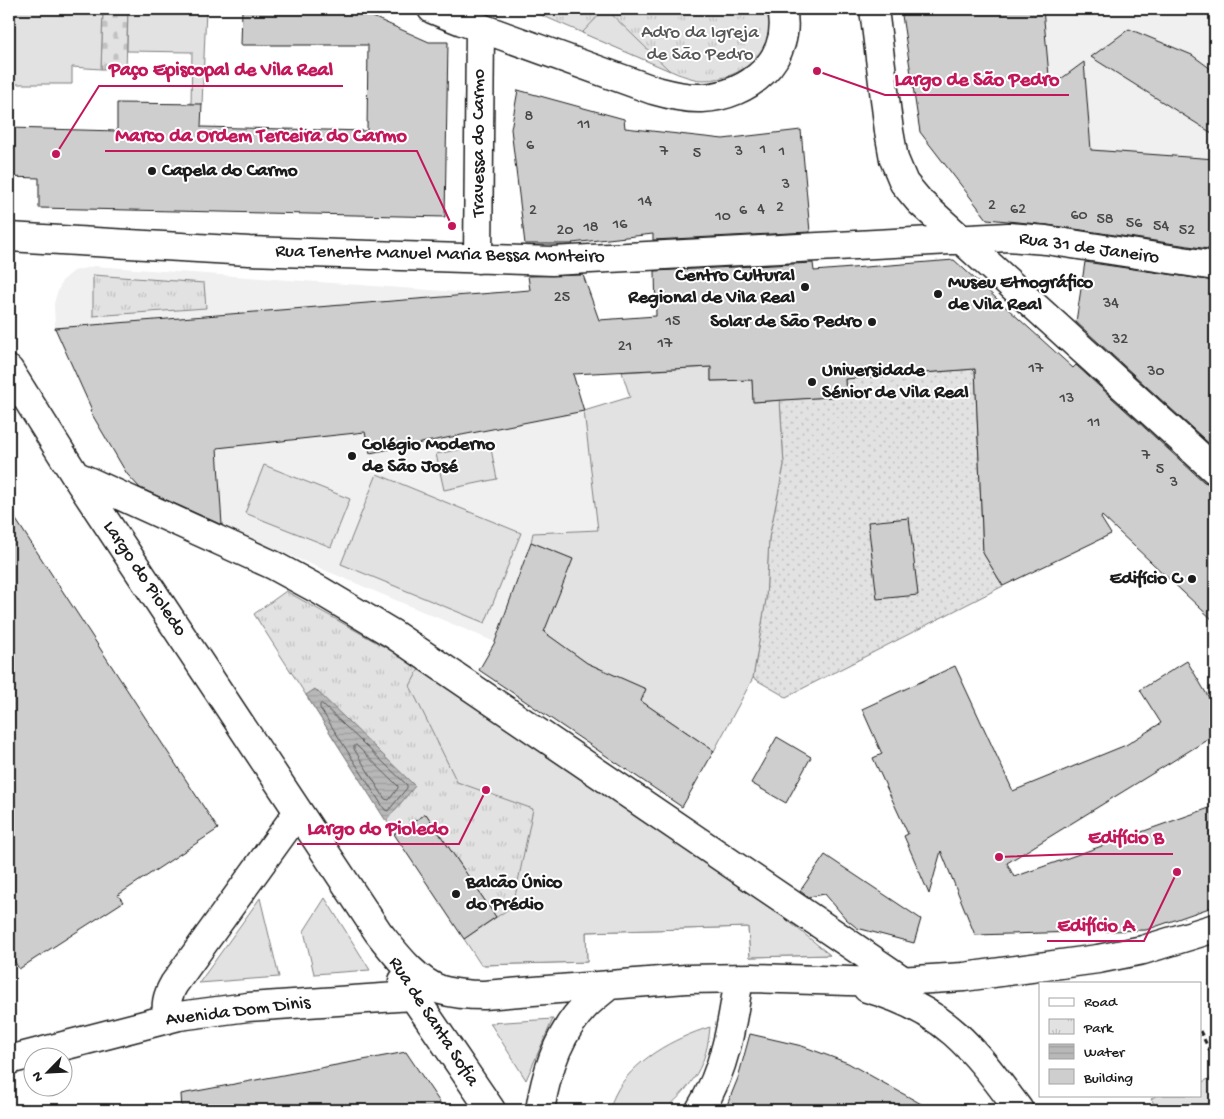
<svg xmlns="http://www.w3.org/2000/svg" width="1224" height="1119" viewBox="0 0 1224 1119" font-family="'Gochi Hand',sans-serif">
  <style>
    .built { fill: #f0f0f0 }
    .grass { fill: url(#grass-dots); stroke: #7f7f7f }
    .cemetery { fill: url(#cemetery-stones); stroke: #7f7f7f }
    .park { fill: url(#park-tufts); stroke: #7f7f7f }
    .garden { fill: #e2e2e2; stroke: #7f7f7f }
    .water { fill: url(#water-rules); stroke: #7a7a7a }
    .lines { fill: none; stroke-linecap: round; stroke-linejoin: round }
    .shore { stroke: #5a5a5a; stroke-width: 1 }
    .building { fill: #cecece; stroke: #1c1c1c }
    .minor-casing { stroke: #1c1c1c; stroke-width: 31 }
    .path { stroke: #1c1c1c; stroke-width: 3; stroke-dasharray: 5 4; stroke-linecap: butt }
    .minor { stroke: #fff; stroke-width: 28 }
    .poi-dot { fill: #1c1c1c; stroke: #fff; stroke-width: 2 }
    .labels { text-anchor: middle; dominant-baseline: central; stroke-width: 4; stroke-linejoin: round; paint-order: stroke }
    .number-label { font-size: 16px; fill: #484848 }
    .park-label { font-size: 19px; fill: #575757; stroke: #fff }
    .street-label { font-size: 19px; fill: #1c1c1c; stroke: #fff }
    .poi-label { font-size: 19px; font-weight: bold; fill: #1c1c1c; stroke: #fff; text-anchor: start }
    .leader { fill: none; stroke: #c2185b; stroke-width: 2 }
    .callout-dot { fill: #c2185b; stroke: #fff; stroke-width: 2 }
    .callout-label { font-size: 20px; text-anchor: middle; font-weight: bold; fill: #c2185b; stroke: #fff; stroke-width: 4; stroke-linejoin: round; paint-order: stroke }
  </style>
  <defs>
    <pattern id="grass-dots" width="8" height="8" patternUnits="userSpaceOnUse" patternTransform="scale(1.25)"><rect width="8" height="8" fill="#e2e2e2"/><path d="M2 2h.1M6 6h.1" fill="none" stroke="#c1c1c1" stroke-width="1.8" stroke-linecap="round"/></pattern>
    <pattern id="cemetery-stones" width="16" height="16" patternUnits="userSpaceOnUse" patternTransform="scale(1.25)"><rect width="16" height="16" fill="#e2e2e2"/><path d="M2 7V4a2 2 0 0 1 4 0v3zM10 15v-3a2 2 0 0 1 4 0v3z" fill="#c1c1c1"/></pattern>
    <pattern id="park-tufts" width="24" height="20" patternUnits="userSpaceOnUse" patternTransform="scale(1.25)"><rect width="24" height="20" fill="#e2e2e2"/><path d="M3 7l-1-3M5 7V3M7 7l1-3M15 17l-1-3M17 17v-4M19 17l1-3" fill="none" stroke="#c1c1c1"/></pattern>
    <pattern id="water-rules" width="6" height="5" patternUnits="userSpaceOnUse" patternTransform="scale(1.25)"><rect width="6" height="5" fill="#b8b8b8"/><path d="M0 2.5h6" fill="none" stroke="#9e9e9e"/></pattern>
  </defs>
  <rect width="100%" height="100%" fill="#fff"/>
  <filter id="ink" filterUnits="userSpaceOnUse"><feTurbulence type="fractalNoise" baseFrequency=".02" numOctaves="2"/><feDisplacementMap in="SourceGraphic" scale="10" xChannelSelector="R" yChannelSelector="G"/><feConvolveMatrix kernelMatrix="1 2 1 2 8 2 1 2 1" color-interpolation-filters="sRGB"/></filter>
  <g filter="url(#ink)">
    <path class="built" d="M905,9H1215V444L1082,320L1093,233L1037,225V222L926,134Z
      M94,266L485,294L548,288L584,411L598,530L533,533L495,642L163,502L136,484L119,462L55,328L54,304L56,296L62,281L74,271Z"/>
    <path class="grass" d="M975,369L983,553L1003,586L786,697L753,678L766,599L769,538L784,465L780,400L846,396L845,379Z"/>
    <path class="cemetery" d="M103,9H128L126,69H101Z"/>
    <path class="park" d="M527,9H771C779,49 743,80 704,80C695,80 687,77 678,74Z
      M93,275L204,283L206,308L93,316Z
      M286,591L420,667L830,955L750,957L748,927L586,932L587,962L481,965L496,917L426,814L395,834L254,614Z"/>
    <path class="garden" d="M9,9H103L101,69L72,67V84H9Z
      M128,9H206L202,105L191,104L192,52L127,51Z
      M605,9H606L670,71L582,33Z
      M711,367V381L752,380L754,402L780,400L784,465L769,538L766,599L753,678L714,751L641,701L645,689L587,663L538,628L572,559L531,542L533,533L598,530L584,411L630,397L622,372Z
      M490,444L497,479L444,490L436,454Z
      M264,465L350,499L331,547L245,513Z
      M377,474L521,533L485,623L341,564Z
      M420,667L758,896L830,955L750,957L748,927L586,932L587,962L481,965L464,939L513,906L533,809L457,782L410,686Z
      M260,898L279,977L199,983Z
      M325,898L370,970L314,974L304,931Z
      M553,1019L526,1080L490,1023Z
      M710,1027C707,1065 693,1085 665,1110H610C612,1105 612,1100 615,1095C631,1061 674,1038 710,1027Z
      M1215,1076V1103L1198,1110H1158L1151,1099L1157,1095H1200V1083Z"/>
    <path class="water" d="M315,689L415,786L386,821L306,695Z"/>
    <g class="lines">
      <path class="shore" d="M322,704L407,785V788L388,811L385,810L320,708V705Z
        M356,745L398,786V788L389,800L385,799L354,749V747Z"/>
    </g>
    <path class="building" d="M242,9H355L429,42H448L445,217L39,208V178L9,177V128L117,131V103L202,104L201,127L367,131L368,45H241Z
      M901,9H1043L1050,87L1084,62L1091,150L1215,159V250L1048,225L987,219L920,132Z
      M1129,29L1192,55L1215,72V135L1091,57Z
      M518,90L624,119L625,128L723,139L801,130L810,232L653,240V234L572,243L573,244H525L511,129Z
      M954,260L1073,368L1076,365L1204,482L1215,485V622L1102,516L1101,518L1111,534L1003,586L983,553L975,369L845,379L846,396L753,402L752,380L711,381V367L573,374L584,411L370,453L365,432L217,448L222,525L140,488L127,474L90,411L92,410L55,328L530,290L528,276L583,275L599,320L656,316L655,271L813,263L814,271Z
      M1085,262L1215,281V449L1076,322Z
      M9,509L218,829L118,895L123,902L19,969L9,952Z
      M909,518L918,595L877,599L868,522Z
      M531,542L573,559L544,632L587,663L646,689L641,701L714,751L682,807L479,670L495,642Z
      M1187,661L1215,708V735L1007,863L1014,877L1215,806V906L1146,930L975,935L941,851L929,894L904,836L908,834L873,758L882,754L862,709L955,666L1013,791L1126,745L1161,723L1140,690Z
      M777,737L811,757L786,803L751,783Z
      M426,814L496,917L464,939L394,834Z
      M825,855L921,919L914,943L857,928L846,919L825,894L808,897L800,891Z
      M750,1034L802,1046L848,1063L932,1110H725L738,1078Z
      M406,1052L445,1110H182L181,1094Z"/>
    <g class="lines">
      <defs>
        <path id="minor" d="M432,9L462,21L653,90C669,94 685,99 702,98C749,96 793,59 782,9
          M874,9L889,131L894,159L904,183L920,202L1215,470
          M9,237L249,251L552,261L1008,237L1046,240L1215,266
          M478,259L480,27
          M9,370L75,475L378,932C395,953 415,981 441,990C455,994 470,995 484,995L686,979L752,978L882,982L964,977L1098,959L1143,950L1215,928
          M75,475L273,565L319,590L393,634L904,981
          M403,981L491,1110
          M867,988C946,1010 973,1048 1019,1110
          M168,1019C165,1005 167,996 174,984L298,812
          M9,1060L179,1016L248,1007L412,996
          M540,1110C546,1073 559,1032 586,1005C593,998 600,993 607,987
          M700,1110C725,1070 732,1025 739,978"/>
      </defs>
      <use href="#minor" class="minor-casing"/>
      <path class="path" d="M1200,1031L1215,1061"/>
      <use href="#minor" class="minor"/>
    </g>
  </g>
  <g class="poi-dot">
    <circle cx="152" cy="171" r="5"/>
    <circle cx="805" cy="287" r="5"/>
    <circle cx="938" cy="294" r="5"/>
    <circle cx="872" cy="322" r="5"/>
    <circle cx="812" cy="382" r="5"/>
    <circle cx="352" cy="456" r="5"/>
    <circle cx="1192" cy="579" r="5"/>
    <circle cx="456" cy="894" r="5"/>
  </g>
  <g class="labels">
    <g class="number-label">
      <text x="529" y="117">8</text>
      <text x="584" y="125">11</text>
      <text x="530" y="146">6</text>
      <text x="763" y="150">1</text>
      <text x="664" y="152">7</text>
      <text x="739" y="152">3</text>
      <text x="782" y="152">1</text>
      <text x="697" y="154">5</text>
      <text x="786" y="185">3</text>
      <text x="645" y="202">14</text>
      <text x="992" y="206">2</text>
      <text x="780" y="208">2</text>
      <text x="761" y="210">4</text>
      <text x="1018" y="210">62</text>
      <text x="533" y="211">2</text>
      <text x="743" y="211">6</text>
      <text x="1079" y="216">60</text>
      <text x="723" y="217">10</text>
      <text x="1105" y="220">58</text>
      <text x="1134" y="224">56</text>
      <text x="620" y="225">16</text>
      <text x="1161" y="227">54</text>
      <text x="591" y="228">18</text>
      <text x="565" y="231">20</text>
      <text x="1187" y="231">52</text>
      <text x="562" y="298">25</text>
      <text x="1111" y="304">34</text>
      <text x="673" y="322">15</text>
      <text x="1120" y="340">32</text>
      <text x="665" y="344">17</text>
      <text x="625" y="347">21</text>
      <text x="1036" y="369">17</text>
      <text x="1156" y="372">30</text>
      <text x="1067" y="399">13</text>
      <text x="1094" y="423">11</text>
      <text x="1146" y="456">7</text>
      <text x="1160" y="470">5</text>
      <text x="1174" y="483">3</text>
    </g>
    <g class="park-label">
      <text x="700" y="33">Adro da Igreja<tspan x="700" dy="22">de São Pedro</tspan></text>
    </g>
    <g class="street-label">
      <text transform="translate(479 143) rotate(-90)">Travessa do Carmo</text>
      <text transform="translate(1089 249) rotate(8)">Rua 31 de Janeiro</text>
      <text transform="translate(440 255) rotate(1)">Rua Tenente Manuel Maria Bessa Monteiro</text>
      <text transform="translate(144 579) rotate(56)">Largo do Pioledo</text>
      <text transform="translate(238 1012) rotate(-7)">Avenida Dom Dinis</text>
      <text transform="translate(433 1022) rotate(57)">Rua de Santa Sofia</text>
    </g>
    <g class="poi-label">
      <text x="162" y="171">Capela do Carmo</text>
      <text x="795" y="276" text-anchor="end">Centro Cultural<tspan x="795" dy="22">Regional de Vila Real</tspan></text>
      <text x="948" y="283">Museu Etnográfico<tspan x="948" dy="22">de Vila Real</tspan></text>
      <text x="862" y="322" text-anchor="end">Solar de São Pedro</text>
      <text x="822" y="371">Universidade<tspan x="822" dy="22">Sénior de Vila Real</tspan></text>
      <text x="362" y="445">Colégio Moderno<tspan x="362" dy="22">de São José</tspan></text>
      <text x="1182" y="579" text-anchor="end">Edifício C</text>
      <text x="466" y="883">Balcão Único<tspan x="466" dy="22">do Prédio</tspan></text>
    </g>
  </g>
  <path class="leader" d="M56 154L99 86H343M817 71L885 95H1069M452 226L417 151H105M486 790L459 844H297M999 857L1078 854H1173M1177 872L1144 941H1047"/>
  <g class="callout-dot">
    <circle cx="56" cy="154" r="5"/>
    <circle cx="817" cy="71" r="5"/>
    <circle cx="452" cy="226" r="5"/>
    <circle cx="486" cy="790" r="5"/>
    <circle cx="999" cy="857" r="5"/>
    <circle cx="1177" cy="872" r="5"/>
  </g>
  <g class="callout-label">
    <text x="221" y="75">Paço Episcopal de Vila Real</text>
    <text x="977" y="85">Largo de São Pedro</text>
    <text x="261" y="141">Marco da Ordem Terceira do Carmo</text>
    <text x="378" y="834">Largo do Pioledo</text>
    <text x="1126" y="843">Edifício B</text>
    <text x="1096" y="931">Edifício A</text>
  </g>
  <rect width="1224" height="1119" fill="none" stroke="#fff" stroke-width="30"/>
  <rect x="15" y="15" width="1194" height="1089" fill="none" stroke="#1c1c1c" stroke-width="2" filter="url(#ink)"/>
  <rect x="1039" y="982" width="162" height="115" fill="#ffffff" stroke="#a4a4a4"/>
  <rect x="1049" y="998" width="25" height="8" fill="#ffffff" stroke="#a4a4a4"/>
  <text x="1084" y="1006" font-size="15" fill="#1c1c1c">Road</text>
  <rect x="1049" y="1019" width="25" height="15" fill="url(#park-tufts)" stroke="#a4a4a4"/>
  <text x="1084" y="1032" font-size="15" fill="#1c1c1c">Park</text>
  <rect x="1049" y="1044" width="25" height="15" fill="url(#water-rules)" stroke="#a4a4a4"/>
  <text x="1084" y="1056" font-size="15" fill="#1c1c1c">Water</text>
  <rect x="1049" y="1069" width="25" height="15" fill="#cecece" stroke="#a4a4a4"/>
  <text x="1084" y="1082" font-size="15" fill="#1c1c1c">Building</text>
  <g transform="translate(48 1072) rotate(246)"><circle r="24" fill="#ffffff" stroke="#a4a4a4"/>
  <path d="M0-4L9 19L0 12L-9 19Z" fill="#1c1c1c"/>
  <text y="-8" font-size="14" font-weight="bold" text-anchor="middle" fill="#1c1c1c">N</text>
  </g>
</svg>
